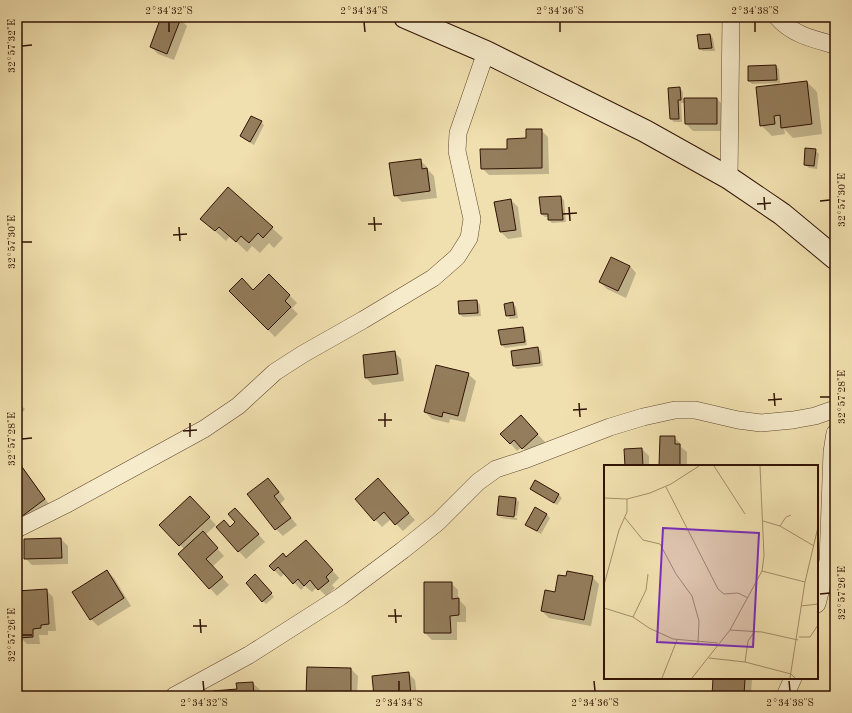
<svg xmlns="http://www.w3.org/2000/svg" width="852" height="713" viewBox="0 0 852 713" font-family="'Old Standard TT',serif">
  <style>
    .shadow { fill: #0003 }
    .building { fill: #947d5c; stroke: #301203 }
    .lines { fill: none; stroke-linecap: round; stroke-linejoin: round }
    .street-casing { stroke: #60462e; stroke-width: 18 }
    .secondary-casing { stroke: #301203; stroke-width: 24 }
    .street { stroke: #f6ebcb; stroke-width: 17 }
    .secondary { stroke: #f6ebcb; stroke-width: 22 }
    .ticks { fill: none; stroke: #301203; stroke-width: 1.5 }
    .inset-road { fill: none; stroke: #a48e6a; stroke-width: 1 }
    .view { fill: #7b2cbf; fill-opacity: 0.15; stroke: #7b2cbf; stroke-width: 2 }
    .inset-edge { fill: none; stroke: #301203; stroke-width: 2 }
    .neatline { fill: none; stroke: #301203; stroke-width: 1.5 }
    .ticks-label { font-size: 10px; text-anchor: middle; fill: #301203 }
  </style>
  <rect width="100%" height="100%" fill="#f1e0af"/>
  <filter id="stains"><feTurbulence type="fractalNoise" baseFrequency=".005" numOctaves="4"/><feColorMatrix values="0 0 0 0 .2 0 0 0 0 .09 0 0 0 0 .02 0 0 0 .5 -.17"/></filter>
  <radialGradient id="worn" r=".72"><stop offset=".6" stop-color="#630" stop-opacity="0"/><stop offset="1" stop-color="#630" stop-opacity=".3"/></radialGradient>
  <path class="shadow" d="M163,17H174L180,19L187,26L174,60L158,54L151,47Z
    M469,17H479L476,22Z
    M710,35L713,38L715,51H703L700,48Z
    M776,66L779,69L780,83L752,84L749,81Z
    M807,82L817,92L822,134L793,138L784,129L785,134L772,136L761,125Z
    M680,88L683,92V99H717L724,106V131H693L686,124L685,103H681L682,122H674L671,119Z
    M261,122L264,125L254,145L244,139L241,136Z
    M541,130L548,137L549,174L489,175L482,168L508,150L527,139Z
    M815,150L819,154L817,169L809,168L805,165Z
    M420,160L427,167L428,170L434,176L437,198L402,202L395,195Z
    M228,188L283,238L274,248L269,243L260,253L252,246L247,252L230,236L226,241L202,219Z
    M561,197L564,200L566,222L552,223L549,220V217H545L541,214Z
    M511,200L518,207L522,237L508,239L501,232Z
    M630,266L636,273L626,298L607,289L600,282Z
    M269,275L297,303L292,308L298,314L275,337L230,291H253Z
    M477,301L480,305L481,316L463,317L460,314L459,302Z
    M513,303L516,307L518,318L510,319L507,315Z
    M522,328L525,331L527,345L505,348L502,345Z
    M537,348L541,351L543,366L517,369L514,366L512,352Z
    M394,352L401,359L404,381L373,385L366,378Z
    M468,374L476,381L465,422L450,419L449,423L432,419L425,412Z
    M17,402L25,409L18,418L21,421L17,426Z
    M521,416L545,442L530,455L522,447L517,451L502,434Z
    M17,435L20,438L17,442Z
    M674,437L681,444V447L687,452V466H660Z
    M642,449L649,456V466H626Z
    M17,462L24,469L51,507L28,523L17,510V496L22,492L17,485Z
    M268,479L275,486L285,499L280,504L297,525L283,536L276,529L249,494Z
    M535,481L559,495L562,498L557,505L534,492L531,488Z
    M385,487L415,520L403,531L391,519L382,527L356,499Z
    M516,499L519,502L517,516L500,514V517L517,518V520L501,518L498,515Z
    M197,504L216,525L205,535L224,556L212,567L229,585L217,596L179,554L184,549L161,525Z
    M546,514L550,518L541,534L530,528L527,524Z
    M242,516L265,542L246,559L217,527L230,528Z
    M61,539L68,546V564L32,565L25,558Z
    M306,541L339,578L332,585L335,588L326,596L317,587L312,592L305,586L301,590L285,573L281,577L274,570Z
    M107,571L114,578L131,606L98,626L91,619Z
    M592,577L599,584L591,626L549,618L542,611L555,594Z
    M259,579L274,597L266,604L263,601Z
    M451,583L458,590V599L466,607V622H457V640H432L425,633Z
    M46,590L53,597L56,631H48V635H39L40,644H27L20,637L19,622L17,620V592Z
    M351,669L358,676L357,696H307Z
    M408,673L415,680L417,696H375Z
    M714,678H752L751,696H713Z
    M253,683L260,690V696H214L238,690Z"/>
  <path class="building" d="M161,17H177L181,18L167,54L150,47Z
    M710,34L712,48L699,49L697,35Z
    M776,65L777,80L748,81V66Z
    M807,81L812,124L781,128L780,115L774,116L775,124L760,126L756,87Z
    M680,87L681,100H678L679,119H670L668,88Z
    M684,98H717V124H685Z
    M251,116L262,121L250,142L240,136Z
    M526,129H542V168L481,169L480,149H507V139L526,138Z
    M805,148L816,149L814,166L804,165Z
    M421,159L422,169L427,168L430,191L394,196L389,163Z
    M228,187L273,227L263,238L258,233L249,243L241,236L236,242L219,227L215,231L200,219Z
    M561,196L563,220H548V214H541L539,197Z
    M511,199L516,230L500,232L494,202Z
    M611,257L630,266L618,291L599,282Z
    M269,274L290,295L285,301L291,307L268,330L229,291L242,278L253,290Z
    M477,300L478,313L459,314L458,301Z
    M513,302L515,315L506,316L504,304Z
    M523,327L525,342L501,345L498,330Z
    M538,347L540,363L513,366L511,351Z
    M395,351L398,374L365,378L363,355Z
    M436,365L469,373L458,416L443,412L442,417L424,412Z
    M521,415L538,434L522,449L514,440L510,444L500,434Z
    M660,436H675V444H680V466H659Z
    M642,448L643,466H625L624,449Z
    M17,460L45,499L21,517L17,512V495L21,492L17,487Z
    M268,478L279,492L274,496L291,518L275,530L247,494Z
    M378,478L409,513L395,525L384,512L374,521L355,499Z
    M535,480L559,494L554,503L530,489Z
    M190,496L210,517L179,546L159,525Z
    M499,496L516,498L514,517L497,515Z
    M535,507L547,514L537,531L525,525Z
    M235,508L259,534L238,552L216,527L224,520L230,527L235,522L228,514Z
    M203,531L218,548L206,559L223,577L209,589L178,554Z
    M61,538L62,558L24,559V539Z
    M306,540L333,570L326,577L329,581L318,590L310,580L304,586L298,579L293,584L278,567L274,571L269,566L283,553L286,557Z
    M107,570L124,598L90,620L72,592Z
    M567,571L593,576L584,620L541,611L545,590L555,592L558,575L566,576Z
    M255,574L272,593L262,602L246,583Z
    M424,582H452V599L459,598V615L450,616L451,633H424Z
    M47,589L49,624L41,625V628L33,629V637L19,638L18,616H17V591Z
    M307,667L351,668V696H306Z
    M409,672L411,696H374L372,676Z
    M713,678H745L744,696H712Z
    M253,682L254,696H213V691L237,689L236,683Z"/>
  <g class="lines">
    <defs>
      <path id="street" d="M777,17C793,35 813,39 835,45
        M729,178L731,17
        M17,529L65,505L204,429L238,406L275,372L303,354L363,320L433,278L457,257L469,238L472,219L457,151L458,133L486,52
        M817,604L828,561L832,452L835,433
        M174,696L249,655L340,597L403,550L438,522L478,482L496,469L524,460L610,427L643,417L675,410H695L738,420L761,423L793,420L815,416L835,409
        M785,696L793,678"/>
      <path id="secondary" d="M405,17L486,52L645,131L729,178L782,214L835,258"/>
    </defs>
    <use href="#street" class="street-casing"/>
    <use href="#secondary" class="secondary-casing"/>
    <use href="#street" class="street"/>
    <use href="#secondary" class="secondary"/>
  </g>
  <path class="ticks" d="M169,22V32M364,22L365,32M560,22V32M755,22V32M22,46L32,45M764,197L765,210M820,201L830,200M757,204L771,203M569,207L570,221M563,214L577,213M374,217L375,231M368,224H382M179,227L180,241M173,235L187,234M22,242H32M774,393L775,406M820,397H830M768,400L782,399M579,403L580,417M573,410L587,409M385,413V427M378,420H392M190,423V437M183,431L197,430M22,439L32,438M820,594L830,593M395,609L396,623M388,616H402M200,619L201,633M193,626H207M22,635H32M203,681L204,691M399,681V691M594,681L595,691M789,681L790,691"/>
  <g transform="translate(604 465)">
    <rect width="214" height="214" fill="#f1e0af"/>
    <path class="inset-road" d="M110,1L141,49M62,22L114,124L120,129L134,128L144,133M0,33L23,34L46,28L67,19L95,1M21,53L39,75L56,79L72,109L88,131L95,156L94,178M159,56L176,61L210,81M176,61L182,52L187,50M158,106L201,117M0,120L15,65L23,47V34M197,141L214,139M0,143L29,152L45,163L69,174L114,178M29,152L42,125L44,109M126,165L158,167L194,175M195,172H206L214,160M105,193L141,197L187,209L191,213M141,197L144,176L151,166M58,213L73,175M88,213L126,165L158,106L160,91L156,1M186,213L201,117L214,62"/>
    <path class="view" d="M59,63L155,68L149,182L53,177Z"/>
    <rect width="214" height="214" class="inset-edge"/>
  </g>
  <rect width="852" height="713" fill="none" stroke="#f1e0af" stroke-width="44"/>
  <rect x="22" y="22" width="808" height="669" class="neatline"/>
  <g class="ticks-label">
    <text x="169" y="14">2°34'32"S</text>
    <text x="364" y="14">2°34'34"S</text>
    <text x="560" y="14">2°34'36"S</text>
    <text x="755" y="14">2°34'38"S</text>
    <text transform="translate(11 46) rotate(-90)" y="4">32°57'32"E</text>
    <text transform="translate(841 200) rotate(-90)" y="4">32°57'30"E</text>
    <text transform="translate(11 242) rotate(-90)" y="4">32°57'30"E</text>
    <text transform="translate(841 397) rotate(-90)" y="4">32°57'28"E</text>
    <text transform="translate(11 439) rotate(-90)" y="4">32°57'28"E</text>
    <text transform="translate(841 593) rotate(-90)" y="4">32°57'26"E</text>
    <text transform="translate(11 635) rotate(-90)" y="4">32°57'26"E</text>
    <text x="204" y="706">2°34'32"S</text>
    <text x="399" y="706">2°34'34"S</text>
    <text x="595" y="706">2°34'36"S</text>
    <text x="790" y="706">2°34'38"S</text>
  </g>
  <rect width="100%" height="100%" filter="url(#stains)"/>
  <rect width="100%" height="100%" fill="url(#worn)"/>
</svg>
